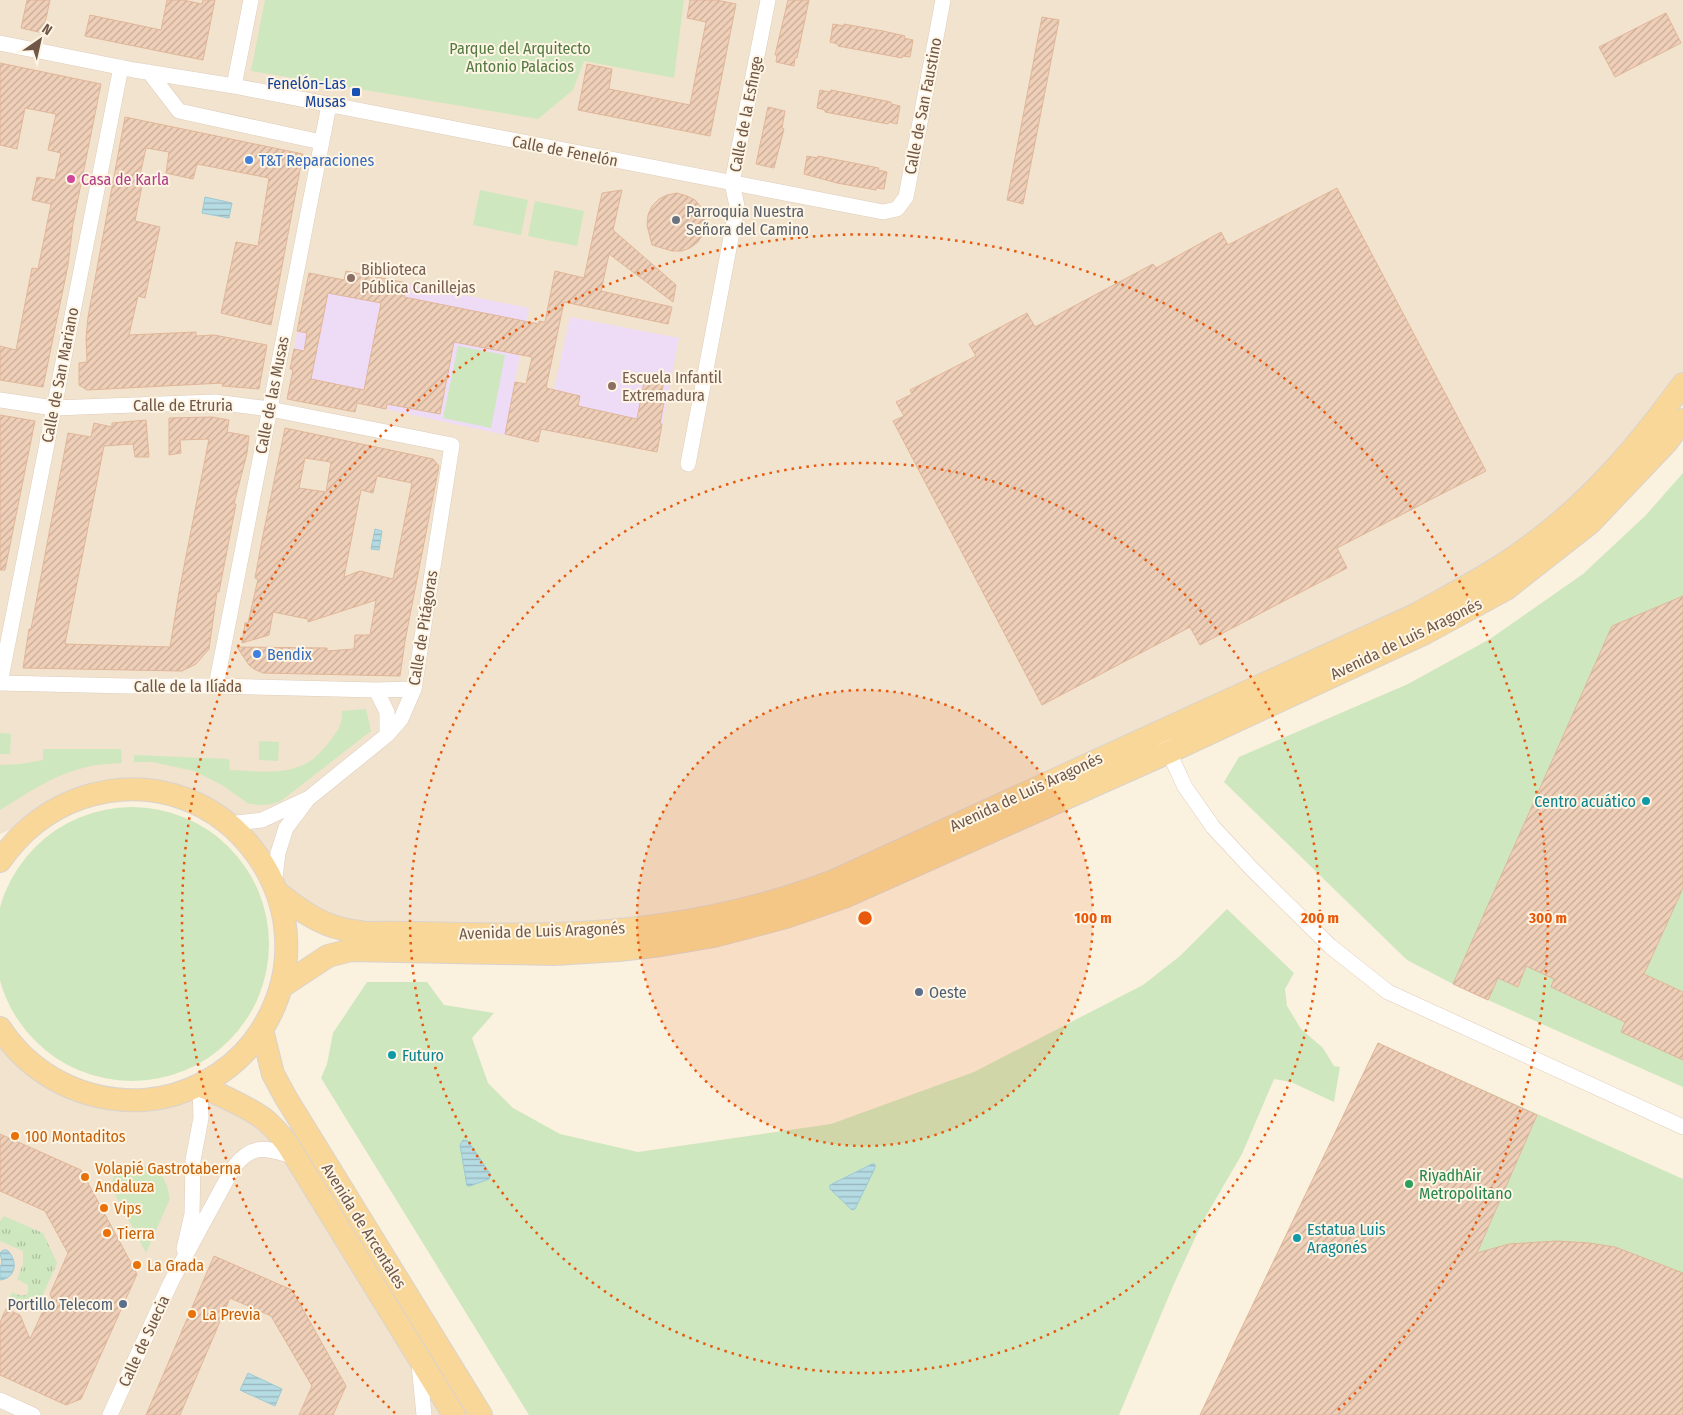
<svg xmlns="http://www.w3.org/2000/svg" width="1683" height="1415" viewBox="0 0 1683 1415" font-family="'Fira Sans Condensed',sans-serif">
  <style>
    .residential { fill: #f2e3ce }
    .education { fill: #eedcf7 }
    .grass { fill: url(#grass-tufts) }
    .green { fill: #cee7bf }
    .water { fill: url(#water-rules); stroke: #9bcad4 }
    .building { fill: url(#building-hatch); stroke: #e1b699; fill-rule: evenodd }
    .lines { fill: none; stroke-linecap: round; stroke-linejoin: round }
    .minor-casing { stroke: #decdbc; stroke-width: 16 }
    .primary-casing { stroke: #dad3cf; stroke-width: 24 }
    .minor { stroke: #fff; stroke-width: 15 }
    .primary { stroke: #f8d798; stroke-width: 22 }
    .ring { fill: none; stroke: #e8590c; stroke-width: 2.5; stroke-dasharray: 2.5 5 }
    .transit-dot { fill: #1a4fb4; stroke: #fef5e4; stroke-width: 2 }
    .shop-dot { fill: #3f7fe0; stroke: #fef5e4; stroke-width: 2 }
    .hotel-dot { fill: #d1479c; stroke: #fef5e4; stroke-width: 2 }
    .worship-dot { fill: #6b7280; stroke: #fef5e4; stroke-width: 2 }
    .education-dot { fill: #8d6e63; stroke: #fef5e4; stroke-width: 2 }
    .culture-dot { fill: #0f9aa8; stroke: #fef5e4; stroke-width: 2 }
    .service-dot { fill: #5c6f8a; stroke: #fef5e4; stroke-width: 2 }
    .food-dot { fill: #e8710a; stroke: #fef5e4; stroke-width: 2 }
    .leisure-dot { fill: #2e9e5b; stroke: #fef5e4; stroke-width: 2 }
    .labels { text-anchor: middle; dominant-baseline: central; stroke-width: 4; stroke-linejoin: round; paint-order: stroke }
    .park-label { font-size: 16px; fill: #537b43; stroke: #fef5e4 }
    .transit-label { font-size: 16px; fill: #164399; stroke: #fef5e4; text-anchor: end }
    .street-label { font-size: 16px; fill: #705748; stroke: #fef5e4 }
    .shop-label { font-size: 16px; fill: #366cbe; stroke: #fef5e4; text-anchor: start }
    .hotel-label { font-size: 16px; fill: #b23c85; stroke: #fef5e4; text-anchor: start }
    .worship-label { font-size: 16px; fill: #5b616d; stroke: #fef5e4; text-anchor: start }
    .education-label { font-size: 16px; fill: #785e54; stroke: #fef5e4; text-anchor: start }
    .culture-label { font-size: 16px; fill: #0d838f; stroke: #fef5e4; text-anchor: start }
    .service-label { font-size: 16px; fill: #4e5e75; stroke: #fef5e4; text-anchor: start }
    .food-label { font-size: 16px; fill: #c56008; stroke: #fef5e4; text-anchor: start }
    .leisure-label { font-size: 16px; fill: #27864d; stroke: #fef5e4; text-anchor: start }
    .centre { fill: #e8590c; stroke: #fef5e4; stroke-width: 2.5 }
    .ring-label { font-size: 15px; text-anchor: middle; font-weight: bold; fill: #e8590c; stroke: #fef5e4; stroke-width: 4; stroke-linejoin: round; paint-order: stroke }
  </style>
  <defs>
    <pattern id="grass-tufts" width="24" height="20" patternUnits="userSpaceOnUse" patternTransform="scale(1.25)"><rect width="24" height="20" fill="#cee7bf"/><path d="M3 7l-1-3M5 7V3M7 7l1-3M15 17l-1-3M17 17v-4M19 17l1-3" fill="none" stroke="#acbe9d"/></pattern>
    <pattern id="water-rules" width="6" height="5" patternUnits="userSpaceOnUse" patternTransform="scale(1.25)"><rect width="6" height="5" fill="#b5dbe3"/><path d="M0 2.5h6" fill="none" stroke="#98b4ba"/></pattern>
    <pattern id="building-hatch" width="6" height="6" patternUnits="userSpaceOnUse" patternTransform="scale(1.25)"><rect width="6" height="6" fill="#efcfb7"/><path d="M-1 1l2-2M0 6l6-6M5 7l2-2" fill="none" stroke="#c6ab97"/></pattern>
  </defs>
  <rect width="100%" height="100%" fill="#fbf1df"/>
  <path class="residential" d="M0,0H1683V384L1650,430L1492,572L835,881L710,916L380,932L296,907L256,853L159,792L45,815L0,834Z
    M0,1028L69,1088L178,1094L252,1111L454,1415H0Z"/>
  <path class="education" d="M346,271L529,308L515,382L554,390L570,317L679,338L657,452L541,429L538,442L358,403L355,412L287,399L292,370L290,369L309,273L344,280Z"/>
  <path class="grass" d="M4,1216L43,1233L57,1263L40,1301L26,1306L10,1297L12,1292C18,1295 22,1298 28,1293V1285L17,1279L23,1264V1251L0,1241V1221Z"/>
  <path class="green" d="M265,0H684L674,78L584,61L573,90L538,119L251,71Z
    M480,190L528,200L521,235L473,225Z
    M535,201L584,211L577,246L528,236Z
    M458,346L505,355L491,428L443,418Z
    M1683,473V1087L1488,1000L1456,982L1453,984L1407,960L1224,782L1239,757L1408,684L1490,639L1583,574L1646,515Z
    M366,709L371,731L281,801L272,804L262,805L249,804L222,785L194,771L152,762H134V755L229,759L230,770C253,771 282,775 303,765C313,761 323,750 329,742C337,732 343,724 342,711Z
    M0,733L11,734L10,754H0Z
    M259,741L279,742L278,761L259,760Z
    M43,749H121L122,763C109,764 95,764 83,768C53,775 26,794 0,810V765L20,764L43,760Z
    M-5 944a137 137 0 1 1 274 0a137 137 0 1 1-274 0Z
    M1227,909L1294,973L1285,989L1287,1006L1301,1029L1323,1048L1334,1066L1340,1067L1334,1102L1291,1082L1274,1079L1242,1154L1203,1221L1173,1286L1119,1415H529L321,1078L327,1064L333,1033L367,982H427L444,1005L494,1013L472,1038L488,1083L513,1108L560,1134L638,1152L831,1124L974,1072L1143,985L1180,956Z
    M1378,1043L1683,1179V1415H1200Z
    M138,1164L153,1168L162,1175L167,1186L170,1199L146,1253L111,1187C114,1169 121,1167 138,1164Z"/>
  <path class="water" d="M205,197L232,203L229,218L202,213Z
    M375,529L382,531L379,550L371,549Z
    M463,1140L468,1141L491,1175L489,1179L470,1186H467L460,1145Z
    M872,1164H875V1168L855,1209L852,1210L830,1189V1185Z
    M3,1250H7C18,1260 17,1278 0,1280V1268L2,1262L0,1253Z
    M248,1373L282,1389L275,1406L240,1390Z"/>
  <path class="building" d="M27,0H50L43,33L21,28Z
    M167,0H183L202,4L203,0H215L203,60L85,36L90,15L161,30Z
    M690,0H716L736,4L710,136L578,110L587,64L612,69L609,89L690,105L706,22L687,18Z
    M788,0H809L797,58H795L794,66L776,62L777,55H775Z
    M1666,13L1681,43L1615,77L1599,47Z
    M1042,17L1059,20L1023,204L1007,200Z
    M833,24L844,26V24L883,31L905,36L904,38L913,40L910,57L902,56V58L838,46V44L830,42Z
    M0,63L101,84L73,224L68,265L43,387L0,380V346L16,350L32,268L38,269L51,204L32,200L37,177L55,180L61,153L48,150L56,114L25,108L17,149L0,145Z
    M820,90L830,92L831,90L891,102V104L900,106L897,124L889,122L888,124L825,112V110L817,108Z
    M768,107L785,111L782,128L784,129L774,168L756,164Z
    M125,117L303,154L271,325L221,313L236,242L258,246L269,178L197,164L193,179L166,173L169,152L146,148L140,175L144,176L135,221L160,227L145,298L138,296L129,335L196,332V336L214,335L267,345L259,389L222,386L223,383L87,390L79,385V363L87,362L86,339L88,317Z
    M807,156L818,158V156L879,168L878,170L887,172L884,189L876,188V190L837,183L804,174Z
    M1337,188L1486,471L1337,548L1347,568L1200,645L1190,627L1042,705L893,421L904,416L896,402L912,394L910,390L976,356L969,344L1027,313L1035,327L1153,264L1156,268L1221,232L1228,245Z
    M622,190L613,230L676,285L673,302L609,254L601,291L672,307L668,324L564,302L546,388L580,396L578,406L637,419L645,377L664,381L660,401L664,402L660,424H662L657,452L541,429L538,442L505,434L515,382L526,384L532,357L454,342L440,414L387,404L386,409L357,403L355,412L287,399L293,370L290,369L294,349L304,351L307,333L297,331L309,273L344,280L346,271L407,283L404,297L539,324V321L545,322L555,271L584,278L602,193ZM328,293L381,303L364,390L311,379Z
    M677,193L687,196L695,200L701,207L704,216L705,225L703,234L698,242L690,248L682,251H672L652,245L647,225L648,215L652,206L659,199L667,195Z
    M0,415L35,421L5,570H0Z
    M212,417L229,420L227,432L249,436L247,453L234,504H236L219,592H217L209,649L196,664L182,671L23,668L29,629H31L68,433L91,437L94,423L112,427V423L146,420L149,457H135L133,444L104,446L65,644L170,647L179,592L209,439L180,440L181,453L169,455V418Z
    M285,428L433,459L439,466L405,641L400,676L263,673L254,669L249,665L237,647L327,648V651L354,649L355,635H370L376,600L308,622V619L273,612L269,635L242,643L245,623H248L258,579L255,578L263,535ZM305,458L331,462L326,492L299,488ZM377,476L412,483L393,579L360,571L344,577L361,490L373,493Z
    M1683,596V888L1644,974L1683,992V1060L1621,1032L1625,1022L1551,987L1554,979L1526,966L1518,987L1498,978L1488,1000L1453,984L1612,626Z
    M1378,1043L1537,1115L1477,1253L1509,1244L1557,1241L1589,1243L1615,1247L1683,1273V1415H1200Z
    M0,1134L81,1170L137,1274L81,1399L66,1405L0,1375V1322L6,1309L20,1315L30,1339L42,1313L56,1309L50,1294L68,1253L45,1211L0,1191Z
    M214,1256L292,1290L346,1386L333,1415H299L312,1386L271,1316L230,1298L180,1415H146Z"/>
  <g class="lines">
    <defs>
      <path id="minor" d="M0,43L134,70L234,86L883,212L897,209L906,197L943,0
        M149,72L179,111L321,142
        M234,86L251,0
        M0,400L54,408L215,402L270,409L452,445L414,689L401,719L387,735L309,798L262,820L228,824
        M688,464L737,206L732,183L768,0
        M0,683L121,67
        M0,683L128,686H216L376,690L414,689
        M216,686L329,105
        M376,690L387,712V735
        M1165,744L1185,787L1213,827L1251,868L1330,946L1388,992L1683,1127
        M274,885L278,853L286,828L307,800
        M184,1249L192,1214L193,1160L201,1118L200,1085
        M419,1364L424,1415
        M0,1400L33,1415
        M110,1415L171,1282L233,1168C254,1141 268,1149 296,1157"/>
      <path id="primary" d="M0,861C20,832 47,810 81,798C227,749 346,917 254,1041C228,1075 186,1097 144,1100C86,1103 32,1077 0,1028
        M277,892C296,907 318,924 343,929C350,931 358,931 366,933C428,932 490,936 552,934C629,932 707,921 781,899C799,894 817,887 834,881L1415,615C1456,592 1498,571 1535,542C1594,498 1640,443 1683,384
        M281,987L328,956L351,950L554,954L619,950L661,945L714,936L786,917L844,897L1169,752L1425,633L1506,589L1590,523L1666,443L1683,420
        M262,1030L273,1074L286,1098L481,1415
        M200,1085C221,1096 245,1105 264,1119C273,1126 279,1134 286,1142L454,1415"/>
    </defs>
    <use href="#minor" class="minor-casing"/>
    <use href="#primary" class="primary-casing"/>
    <use href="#minor" class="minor"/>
    <use href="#primary" class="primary"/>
  </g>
  <circle cx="865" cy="918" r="228" fill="#e8590c" fill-opacity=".12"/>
  <g class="ring">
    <circle cx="865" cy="918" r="228"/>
    <circle cx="865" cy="918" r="455"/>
    <path d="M395 1413A683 683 0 1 1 1335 1413"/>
  </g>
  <rect class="transit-dot" x="351" y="87" width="10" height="10" rx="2.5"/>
  <g class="shop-dot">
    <circle cx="249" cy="160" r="5"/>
    <circle cx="257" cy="654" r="5"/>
  </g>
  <circle class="hotel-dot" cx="71" cy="179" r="5"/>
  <circle class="worship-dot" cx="676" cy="220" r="5"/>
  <g class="education-dot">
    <circle cx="351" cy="278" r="5"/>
    <circle cx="612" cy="386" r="5"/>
  </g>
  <g class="culture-dot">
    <circle cx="1646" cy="801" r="5"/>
    <circle cx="392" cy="1055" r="5"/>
    <circle cx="1297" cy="1238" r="5"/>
  </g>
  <g class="service-dot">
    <circle cx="919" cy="992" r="5"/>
    <circle cx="123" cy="1304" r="5"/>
  </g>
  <g class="food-dot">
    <circle cx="15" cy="1136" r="5"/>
    <circle cx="85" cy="1177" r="5"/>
    <circle cx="104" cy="1208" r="5"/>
    <circle cx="107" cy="1233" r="5"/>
    <circle cx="137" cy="1265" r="5"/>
    <circle cx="192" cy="1314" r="5"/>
  </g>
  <circle class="leisure-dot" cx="1409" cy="1184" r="5"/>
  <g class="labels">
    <g class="park-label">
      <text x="520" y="48">Parque del Arquitecto<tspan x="520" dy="18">Antonio Palacios</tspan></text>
    </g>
    <g class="transit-label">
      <text x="346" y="83">Fenelón-Las<tspan x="346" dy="18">Musas</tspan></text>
    </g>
    <g class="street-label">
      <text transform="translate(923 106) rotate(-79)">Calle de San Faustino</text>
      <text transform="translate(746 114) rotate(-79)">Calle de la Esfinge</text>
      <text transform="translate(565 151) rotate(11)">Calle de Fenelón</text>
      <text transform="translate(60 375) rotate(-79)">Calle de San Mariano</text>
      <text transform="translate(272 395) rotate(-79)">Calle de las Musas</text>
      <text x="183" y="405">Calle de Etruria</text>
      <text transform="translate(423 628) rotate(-81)">Calle de Pitágoras</text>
      <text transform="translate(1406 639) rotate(-26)">Avenida de Luis Aragonés</text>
      <text x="188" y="686">Calle de la Ilíada</text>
      <text transform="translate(1026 792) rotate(-25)">Avenida de Luis Aragonés</text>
      <text transform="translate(542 931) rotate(-2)">Avenida de Luis Aragonés</text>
      <text transform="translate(364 1226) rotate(58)">Avenida de Arcentales</text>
      <text transform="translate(144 1341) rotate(-65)">Calle de Suecia</text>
    </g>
    <g class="shop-label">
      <text x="259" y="160">T&amp;T Reparaciones</text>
      <text x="267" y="654">Bendix</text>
    </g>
    <g class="hotel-label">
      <text x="81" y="179">Casa de Karla</text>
    </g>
    <g class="worship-label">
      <text x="686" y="211">Parroquia Nuestra<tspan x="686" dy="18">Señora del Camino</tspan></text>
    </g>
    <g class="education-label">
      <text x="361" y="269">Biblioteca<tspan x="361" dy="18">Pública Canillejas</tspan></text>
      <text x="622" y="377">Escuela Infantil<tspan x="622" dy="18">Extremadura</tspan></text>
    </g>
    <g class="culture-label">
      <text x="1636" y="801" text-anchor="end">Centro acuático</text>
      <text x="402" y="1055">Futuro</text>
      <text x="1307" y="1229">Estatua Luis<tspan x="1307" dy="18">Aragonés</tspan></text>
    </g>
    <g class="service-label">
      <text x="929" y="992">Oeste</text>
      <text x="113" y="1304" text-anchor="end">Portillo Telecom</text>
    </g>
    <g class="food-label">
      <text x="25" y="1136">100 Montaditos</text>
      <text x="95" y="1168">Volapié Gastrotaberna<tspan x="95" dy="18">Andaluza</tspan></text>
      <text x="114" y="1208">Vips</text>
      <text x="117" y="1233">Tierra</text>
      <text x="147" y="1265">La Grada</text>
      <text x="202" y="1314">La Previa</text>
    </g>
    <g class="leisure-label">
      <text x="1419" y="1175">RiyadhAir<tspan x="1419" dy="18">Metropolitano</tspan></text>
    </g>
  </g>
  <circle cx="865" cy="918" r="8" class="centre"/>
  <g class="ring-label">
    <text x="1093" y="923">100 m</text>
    <text x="1320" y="923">200 m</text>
    <text x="1548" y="923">300 m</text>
  </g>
  <g transform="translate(40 40) rotate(34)" stroke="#fef5e4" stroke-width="4" paint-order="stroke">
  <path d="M0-4L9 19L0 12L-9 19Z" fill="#705748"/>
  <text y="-8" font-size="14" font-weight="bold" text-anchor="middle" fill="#705748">N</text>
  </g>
</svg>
